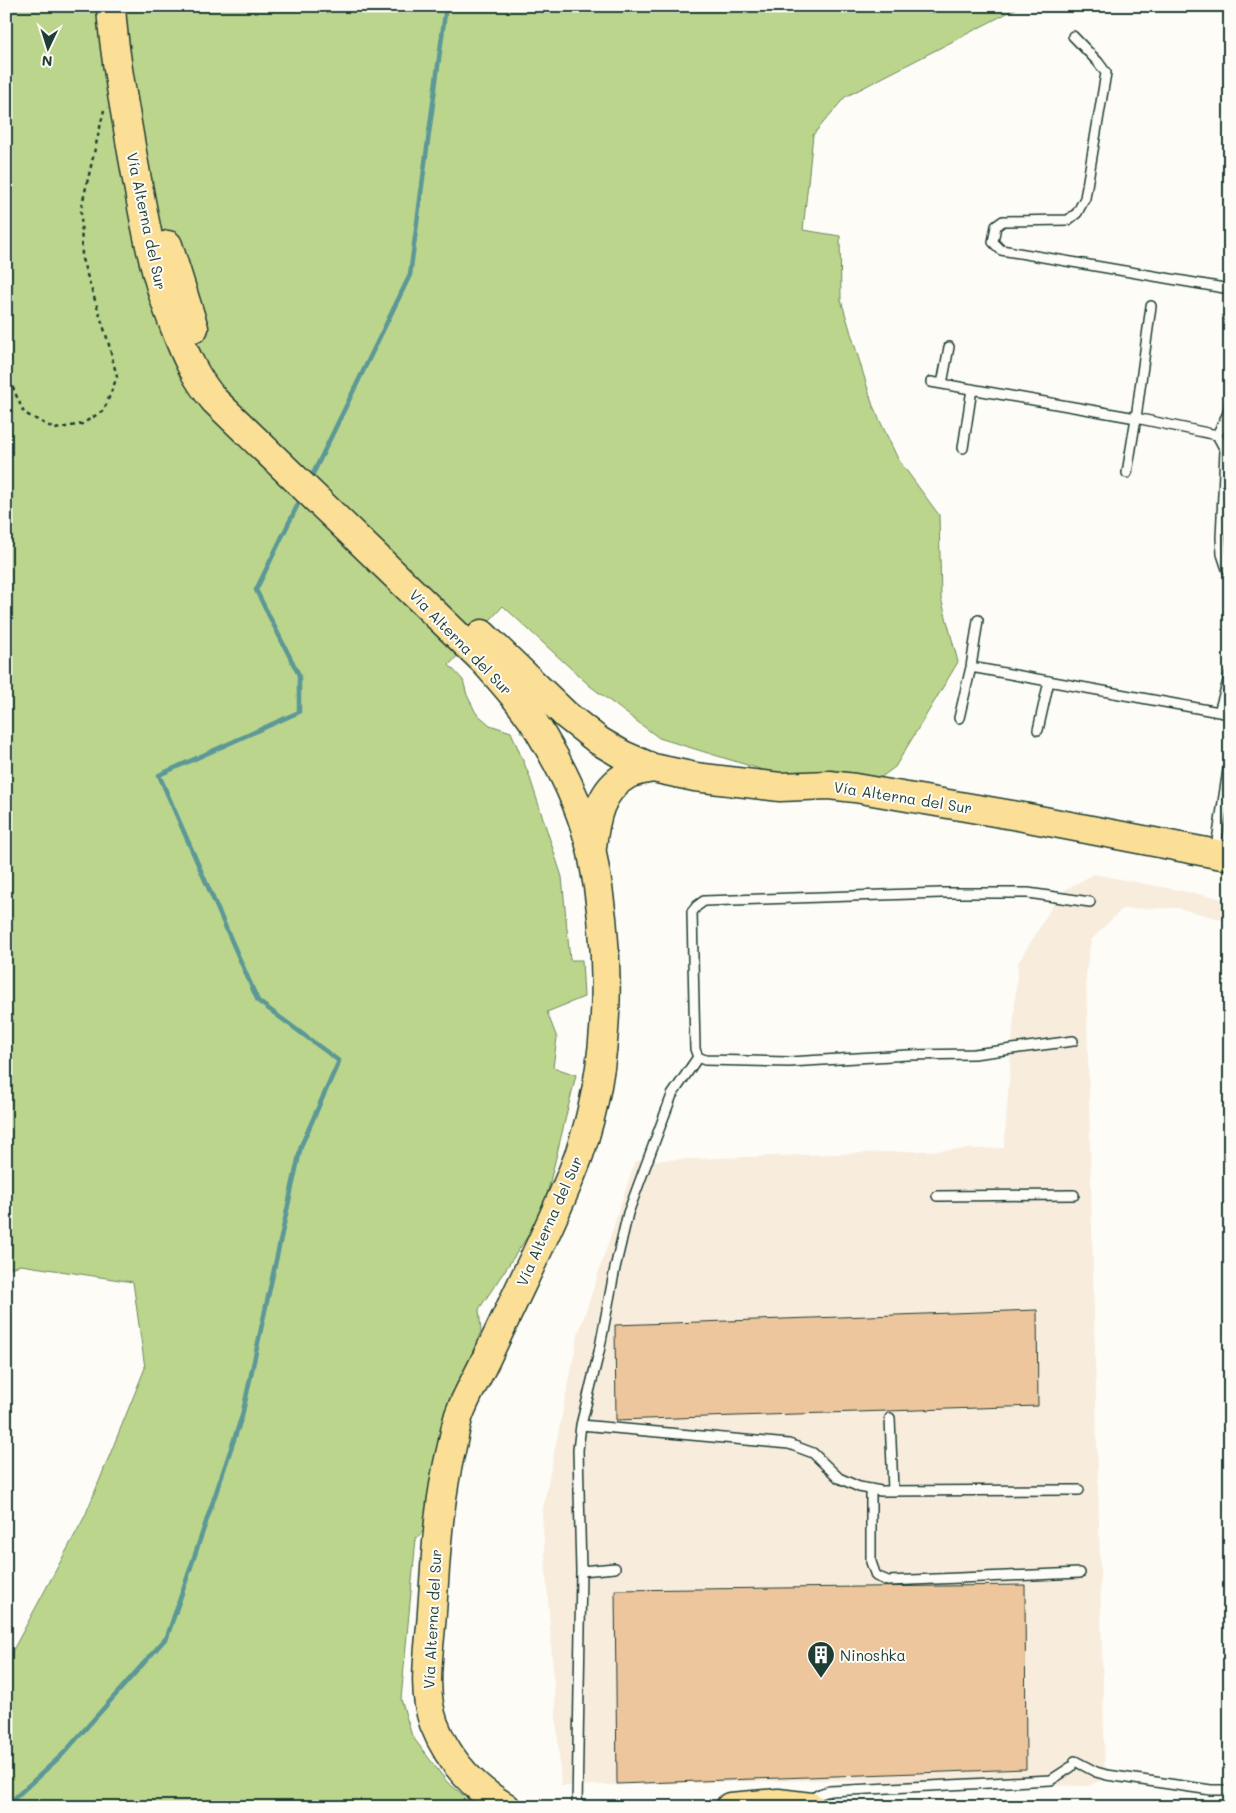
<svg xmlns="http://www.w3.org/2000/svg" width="1236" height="1813" viewBox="0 0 1236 1813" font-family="Mali,sans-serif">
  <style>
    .built { fill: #f8ecdc }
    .green { fill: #bbd58c; stroke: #6d8960 }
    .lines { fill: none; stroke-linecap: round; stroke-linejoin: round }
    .stream { stroke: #5b9897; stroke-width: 4.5 }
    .building { fill: #edc69d; stroke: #1f3d34 }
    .lane-casing { stroke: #1f3d34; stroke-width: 12 }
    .highway-casing { stroke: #1f3d34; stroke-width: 31 }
    .path { stroke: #1f3d34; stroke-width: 2.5; stroke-dasharray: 4 4; stroke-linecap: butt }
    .lane { stroke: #fdfcf7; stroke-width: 9 }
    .highway { stroke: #fbdf96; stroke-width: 28 }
    .labels { text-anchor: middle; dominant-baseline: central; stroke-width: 4; stroke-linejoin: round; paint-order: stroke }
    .street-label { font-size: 15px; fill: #1f3d34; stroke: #fdfcf7 }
    .poi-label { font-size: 15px; fill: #1f3d34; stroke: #fdfcf7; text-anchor: start }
  </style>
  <rect width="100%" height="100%" fill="#fdfcf7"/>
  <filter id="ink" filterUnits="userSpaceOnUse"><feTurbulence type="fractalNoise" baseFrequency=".02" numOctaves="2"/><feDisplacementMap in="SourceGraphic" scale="10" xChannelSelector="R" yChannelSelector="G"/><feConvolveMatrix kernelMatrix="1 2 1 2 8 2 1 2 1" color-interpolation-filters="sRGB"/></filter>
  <g filter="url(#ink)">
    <path class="built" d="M1094,874L1224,899L1230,910V922L1179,908L1122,909L1091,940L1086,973L1105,1779L1088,1786L821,1780L561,1786L542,1513L578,1335L635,1161L1004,1148L1018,963L1061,892Z"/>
    <path class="green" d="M6,6H1021L845,97L813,135L803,230L840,236L841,300L873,406L898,459L939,515L941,598L958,662L895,767L872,784L773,773L659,738L590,686L503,606L449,665L463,680L467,695L476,713L490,725L511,732L529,775L562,877L570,960H582L584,997L547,1012L557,1038L553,1067L576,1075L542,1215L479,1309L481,1331L442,1426L424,1531L416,1538L401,1699L412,1736L447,1782L478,1807H6V1663L85,1516L145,1368L133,1282L21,1265L6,1269Z"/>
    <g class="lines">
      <path class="stream" d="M310,480L410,275L446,6
        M6,1806L63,1754L167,1637L242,1416L301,1146L339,1061L258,1001L159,775L299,712V675L256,590L301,498"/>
    </g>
    <path class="building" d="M1037,1310L1038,1406L616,1420L615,1325Z
      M1025,1585L1026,1769L617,1784L615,1590Z"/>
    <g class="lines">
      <defs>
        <path id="lane" d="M1073,36L1098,62L1106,73L1085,198L1077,213L1068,220L1003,221L996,226L993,242L1001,250L1230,289
          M931,382L1136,418L1217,435
          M942,384L949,347
          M1230,401L1228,413L1217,435L1225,450L1221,538L1222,554L1227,569L1230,571
          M963,448L972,389
          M1127,473L1136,418L1151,306
          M971,667L1230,714
          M1219,712L1230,674
          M959,718L971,667L978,620
          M1038,730L1049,681
          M1217,841L1230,757
          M1073,1041L974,1054L908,1055L789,1062L705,1060L698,1057L695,1049L692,912L697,906L704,901L941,893H1028L1090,902
          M937,1196L1074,1195
          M890,1418L893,1490
          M581,1425L789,1444L813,1453L839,1478L859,1487L881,1491L1079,1490
          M871,1489V1562L876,1576L888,1581L1080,1573
          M581,1571L615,1568
          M1075,1761L1096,1772L1107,1775L1211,1790H1230
          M809,1804C814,1795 821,1793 830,1791L1051,1780L1071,1767
          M577,1807L581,1571L578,1450L581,1425L599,1352L615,1268L628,1213L672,1095L698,1057"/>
        <path id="highway" d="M111,6C114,55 124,104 132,152C143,213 152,271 175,328C185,355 196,379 215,401L483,660C505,685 528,710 544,739C565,774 583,813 592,853C612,952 612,1059 579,1155C567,1188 552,1220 537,1252C520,1288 503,1323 486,1359C477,1378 466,1396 459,1415C456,1425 454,1436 452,1446C438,1502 436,1555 432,1612C430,1649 421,1688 434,1724C448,1760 472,1787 506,1807
          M168,245L194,328
          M482,634L566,715L599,741L623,755L653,768L695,777L780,787L829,785L855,788L1018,816L1222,855
          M592,847C595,819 600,790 627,775C634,771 645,770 653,768
          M730,1807L778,1803L811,1807"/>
      </defs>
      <use href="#lane" class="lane-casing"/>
      <use href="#highway" class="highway-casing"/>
      <path class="path" d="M6,372L24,413L55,429L82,424L104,410L117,377L108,341L82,259L81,209L104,110"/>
      <use href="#lane" class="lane"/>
      <use href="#highway" class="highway"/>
    </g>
  </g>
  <defs>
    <symbol id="building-pin" viewBox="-11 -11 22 30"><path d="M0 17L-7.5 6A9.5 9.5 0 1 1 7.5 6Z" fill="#1f3d34" stroke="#fdfcf7"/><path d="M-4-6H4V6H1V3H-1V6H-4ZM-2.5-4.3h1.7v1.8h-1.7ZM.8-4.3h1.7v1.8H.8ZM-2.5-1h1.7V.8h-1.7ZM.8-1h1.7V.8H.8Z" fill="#fff"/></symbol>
  </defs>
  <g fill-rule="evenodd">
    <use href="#building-pin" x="805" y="1639" width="32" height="43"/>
  </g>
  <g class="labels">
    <g class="street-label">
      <text transform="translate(147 221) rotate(78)">Vía Alterna del Sur</text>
      <text transform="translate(461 642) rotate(46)">Vía Alterna del Sur</text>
      <text transform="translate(903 797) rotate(9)">Vía Alterna del Sur</text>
      <text transform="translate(549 1221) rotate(-66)">Vía Alterna del Sur</text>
      <text transform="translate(432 1619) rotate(-87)">Vía Alterna del Sur</text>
    </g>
    <g class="poi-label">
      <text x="840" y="1655">Ninoshka</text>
    </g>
  </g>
  <rect width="1236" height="1813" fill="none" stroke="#fdfcf7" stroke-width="25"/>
  <rect x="12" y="12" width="1211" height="1788" fill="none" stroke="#1f3d34" stroke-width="2" filter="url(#ink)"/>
  <g transform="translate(48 48) rotate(184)" stroke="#fdfcf7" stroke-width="4" paint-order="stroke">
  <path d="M0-4L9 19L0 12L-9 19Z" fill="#1f3d34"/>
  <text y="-8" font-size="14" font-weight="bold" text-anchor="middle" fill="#1f3d34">N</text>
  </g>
</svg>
